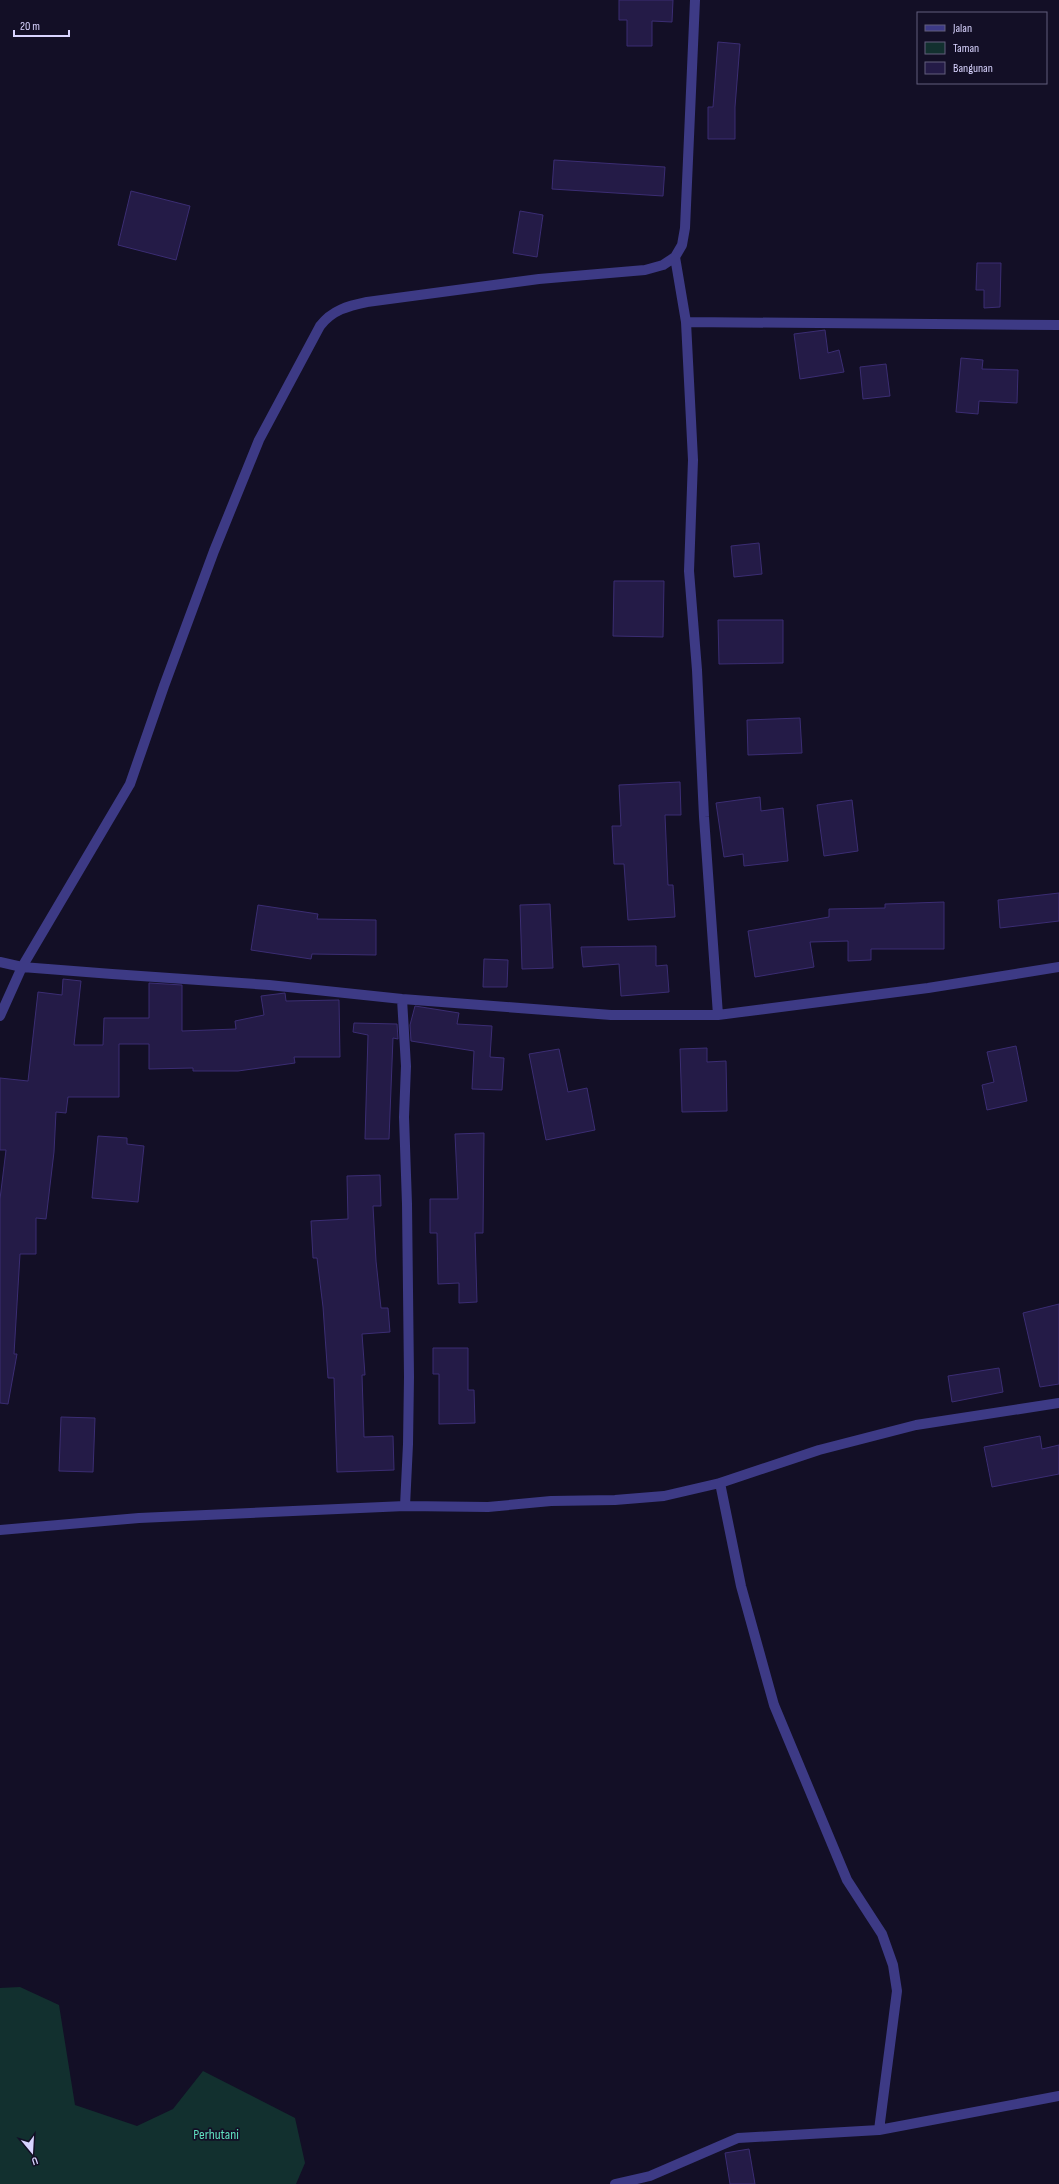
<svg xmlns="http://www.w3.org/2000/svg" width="1059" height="2184" viewBox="0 0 1059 2184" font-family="'Sofia Sans Condensed',sans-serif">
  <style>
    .green { fill: #12302f }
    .building { fill: #241b47; stroke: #3b2d73 }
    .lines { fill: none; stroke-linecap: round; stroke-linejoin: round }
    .minor { stroke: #3d3a85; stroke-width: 10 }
    .labels { text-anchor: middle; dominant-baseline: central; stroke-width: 3.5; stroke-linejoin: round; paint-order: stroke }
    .park-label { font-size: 14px; fill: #5fe0c0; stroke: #130f26 }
  </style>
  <rect width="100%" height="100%" fill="#130f26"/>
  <path class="green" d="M20,1987L59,2005L75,2105L137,2126L173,2109L203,2071L295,2118L305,2163L296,2184H0V1988Z"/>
  <path class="building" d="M619,0H673L672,22L652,21V46H627V20H619Z
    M718,42L740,44L735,107V139H708V107H713Z
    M554,160L665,167L663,196L552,189Z
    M131,191L190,206L176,260L118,245Z
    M520,211L543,215L537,257L513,253Z
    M977,263H1001L1000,307L984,308V290H976Z
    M825,330L828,353L839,350L844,372L800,379L794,334Z
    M961,358L983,360L982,369L1018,370L1017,403L979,401L978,414L956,412Z
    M886,364L890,396L863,399L860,367Z
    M759,543L762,574L734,577L731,546Z
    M614,581H664L663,637L613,636Z
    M718,620H783V663L719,664Z
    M800,718L802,753L748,755L747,720Z
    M680,782L681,815H665L668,885H673L675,917L628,920L624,864H614L612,826H621L619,785Z
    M760,797L761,811L783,808L788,861L744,866L743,854L724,857L716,803Z
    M852,800L858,851L824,856L817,805Z
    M1059,893V921L1000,928L998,900Z
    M944,902V949H871V960L848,961V941L810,942L814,967L755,977L748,931L829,917V909L885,908V904Z
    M550,904L553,968L522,969L520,905Z
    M258,905L318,914L317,919L376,920V955L312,954L311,959L251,950Z
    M656,946V966L667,965L669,992L621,996L619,964L583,967L581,947Z
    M484,959L508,960L507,987H483Z
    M63,979L81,981L74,1045H103L104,1018H149V983L182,985V1031L236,1029L235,1021L264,1015L261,996L285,993L286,1001L339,1000L340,1057H294L295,1063L238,1071H193V1068L149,1069V1044H119V1097H68L66,1113L56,1112L54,1152L46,1219L36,1218V1254H20L14,1354H17L8,1404L0,1403V1199L6,1150H0V1078L28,1081L38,992L62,995Z
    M415,1006L459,1013L457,1024L492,1026L490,1057L504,1058L502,1090L472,1089L474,1051L411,1041L410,1025Z
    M354,1023L397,1024L398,1039L393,1038L389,1139H365L368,1035L353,1032Z
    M1016,1046L1027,1101L987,1110L982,1085L994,1082L987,1052Z
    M707,1048V1062L726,1061L727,1111L682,1112L680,1049Z
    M559,1049L568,1092L587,1088L595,1130L546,1140L529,1054Z
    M484,1133L483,1233H475L477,1302L459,1303V1283L438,1284L437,1233H430V1199H458L455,1134Z
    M98,1136L127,1138V1144L144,1146L138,1202L92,1198Z
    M380,1175L381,1206H373L376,1261L381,1308H388L390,1332L362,1334L365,1375H362L364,1437L393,1436L394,1470L337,1472L334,1378H328L323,1307L317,1258H313L311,1221L348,1219L347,1176Z
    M1059,1304V1384L1040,1387L1023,1313Z
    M433,1348H468V1390H474L475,1423L439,1424V1374H433Z
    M999,1368L1003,1392L952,1402L948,1376Z
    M61,1417L95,1418L93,1472L59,1471Z
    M1040,1436L1042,1449L1059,1445V1474L992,1487L984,1447Z
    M749,2149L755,2184H730L725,2153Z"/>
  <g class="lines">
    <path class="minor" d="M675,257L686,322L693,460L689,571L697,670L704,817L718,1015
      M686,322L1059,325
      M0,962L22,967L112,974L269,985L402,999L611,1015H718L928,988L1059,967
      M402,999L406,1066L404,1117L407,1204L409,1377L408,1444L405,1506
      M0,1016L22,967L130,784L164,686L214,551L259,440L320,326C332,310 348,306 367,302L539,279L645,270L663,265L675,257L682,245L685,228L695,0
      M720,1483L741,1586L774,1705L847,1880L882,1934L893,1965L897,1991L879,2130
      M0,1530L139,1518L405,1506L488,1507L551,1501L615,1500L664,1496L720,1483L819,1450L916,1425L1059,1403
      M615,2184L650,2176L738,2138L879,2130L1059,2096"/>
  </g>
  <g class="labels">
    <g class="park-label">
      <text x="216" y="2134">Perhutani</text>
    </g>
  </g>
  <rect x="917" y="12" width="130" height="72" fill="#130f26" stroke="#625e7d"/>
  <rect x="925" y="25" width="20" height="6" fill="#3d3a85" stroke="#625e7d"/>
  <text x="953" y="32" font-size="12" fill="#d9d4ff">Jalan</text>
  <rect x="925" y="42" width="20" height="12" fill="#12302f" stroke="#625e7d"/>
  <text x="953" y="52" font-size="12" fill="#d9d4ff">Taman</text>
  <rect x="925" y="62" width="20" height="12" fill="#241b47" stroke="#625e7d"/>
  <text x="953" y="72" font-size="12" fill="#d9d4ff">Bangunan</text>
  <g transform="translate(32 2152) rotate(162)" stroke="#130f26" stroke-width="3" paint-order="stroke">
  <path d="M0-3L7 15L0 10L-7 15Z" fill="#d9d4ff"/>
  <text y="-6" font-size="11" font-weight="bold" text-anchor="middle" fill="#d9d4ff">U</text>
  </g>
  <path d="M14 30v6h55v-6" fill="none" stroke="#d9d4ff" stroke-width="2"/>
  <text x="20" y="30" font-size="12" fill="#d9d4ff" stroke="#130f26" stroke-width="3" paint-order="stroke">20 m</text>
</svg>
